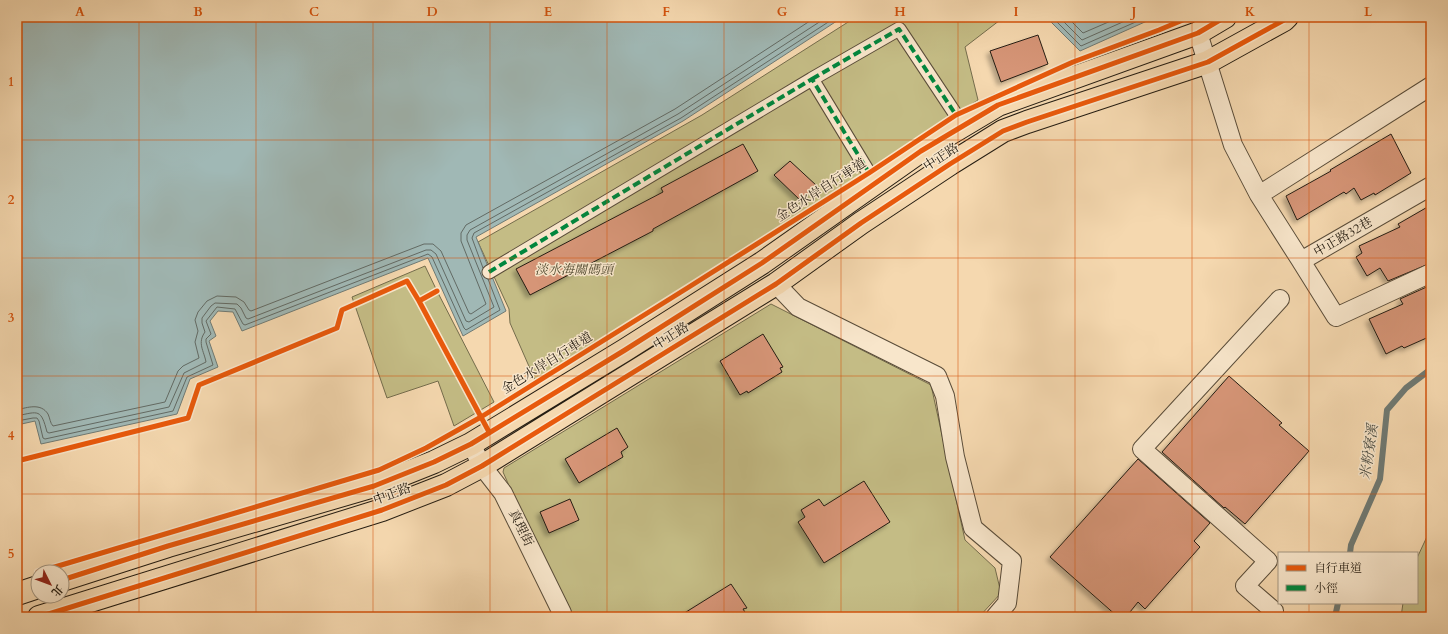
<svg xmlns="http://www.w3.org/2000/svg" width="1448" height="634" viewBox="0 0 1448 634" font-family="Cardo,'Noto Serif TC',serif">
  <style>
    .green { fill: #c4bc85; stroke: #746c4c }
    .water { fill: #a0b8b5; stroke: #6f7a74 }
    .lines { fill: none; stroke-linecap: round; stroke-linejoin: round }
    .shore { stroke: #626a64; stroke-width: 1 }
    .stream { stroke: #6f7a74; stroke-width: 6 }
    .building { fill: #d69577; stroke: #251d12; filter: url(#shadow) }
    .pedestrian-casing { stroke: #594c39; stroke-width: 15 }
    .minor-casing { stroke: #594c39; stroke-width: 20 }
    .primary-casing { stroke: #251d12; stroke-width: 24 }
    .pedestrian { stroke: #f8e6cb; stroke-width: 13 }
    .minor { stroke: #f8e6cb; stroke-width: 18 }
    .primary { stroke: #f5d8af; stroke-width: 22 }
    .quiet { stroke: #00873e; stroke-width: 4; stroke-dasharray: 8 4; stroke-linecap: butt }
    .cycleway-casing { stroke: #f8e6cb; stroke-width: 8 }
    .cycleway { stroke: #e8590c; stroke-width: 5 }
    .grid { fill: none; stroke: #d4530d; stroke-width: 1; stroke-opacity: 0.55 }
    .labels { text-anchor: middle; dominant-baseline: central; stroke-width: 3; stroke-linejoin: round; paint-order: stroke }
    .street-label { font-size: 13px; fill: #251d12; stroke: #f8e6cb }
    .park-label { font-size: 13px; font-style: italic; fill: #554d34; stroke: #f8e6cb }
    .water-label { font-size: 14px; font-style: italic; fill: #4a4c43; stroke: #f8e6cb }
    .neatline { fill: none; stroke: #d4530d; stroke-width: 1.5 }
    .grid-label { font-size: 13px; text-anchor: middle; font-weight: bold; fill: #d4530d }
  </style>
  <defs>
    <filter id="shadow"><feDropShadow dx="-3.5" dy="3.5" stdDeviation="2" flood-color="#0004"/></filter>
  </defs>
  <rect width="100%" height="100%" fill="#f5d8af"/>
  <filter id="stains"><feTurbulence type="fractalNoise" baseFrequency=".005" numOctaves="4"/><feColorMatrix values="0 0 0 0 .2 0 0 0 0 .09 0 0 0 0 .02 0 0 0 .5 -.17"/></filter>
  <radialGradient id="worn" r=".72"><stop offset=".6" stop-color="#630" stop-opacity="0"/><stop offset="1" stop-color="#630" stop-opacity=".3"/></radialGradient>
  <path class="green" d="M856,17H1004L965,47L978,100L869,173L535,380L510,323L509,309L478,242L702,115Z
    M425,266L437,291L494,402L454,426L438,381L387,398L352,297Z
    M771,304L931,385L965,540L995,568L1001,593L979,617H567L503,472L504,468Z
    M1431,528V617H1401L1403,603H1417V558Z"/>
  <path class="water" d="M17,17H843L683,121L476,237L506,311L463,336L428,258L242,331L233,312L218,311L210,321L216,336L209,341L218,367L190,379L177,414L41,444L35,421L17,425Z
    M1046,17H1156L1080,51Z"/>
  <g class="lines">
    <path class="shore" d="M1052,17L1081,46L1147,17
      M1059,17L1082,40L1134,17
      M1067,17L1083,33L1120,17
      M483,268L472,238L474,233L681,118L836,17
      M17,410C28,407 41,403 48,414C50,418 50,423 53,426L165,402L178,371L183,366L199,358L195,342L198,331L195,320L198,312L207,301L217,296L236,297L244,302L249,310L251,311L424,244H433L441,251L469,313L471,314L486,304L461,241V233L466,225L675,109L816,17
      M17,416C39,411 41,409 47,432L49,433L169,407L184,373L206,362C204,351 197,343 205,332L202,323V318L211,306L215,303L237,304L241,308L246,318L248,319L426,250H431L436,254L466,321L469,322L494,307L467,240V235L470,230L678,114L827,17
      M17,421L33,418H37L39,421L43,438L45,439L173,411L187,377L213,365L206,342V339L211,334L206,321L217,307L235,309L243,324L245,325L428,254L432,257L464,328L466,330L500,310L488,279"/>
    <path class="stream" d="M1350,553L1351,545L1380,479L1387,410L1406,388L1431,369
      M1335,617L1338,603"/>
  </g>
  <path class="building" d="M1038,35L1048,64L1001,82L990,51Z
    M1391,134L1411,173L1375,195L1374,193L1361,200L1354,188L1346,194L1344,192L1297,220L1286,196L1331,171L1330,170Z
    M743,144L758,171L653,229V231L530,295L516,269L663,192L661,188Z
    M790,161L817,186L801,201L774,175Z
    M1431,205V263L1388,281L1380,268L1367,276L1356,257L1362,253L1359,246L1400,227L1398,224Z
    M1431,285V336L1404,348L1402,346L1386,354L1369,319L1403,304L1400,299Z
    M763,334L783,367L780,368L782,372L748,393L747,391L740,395L720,361Z
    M1229,376L1282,423L1279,425L1309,451L1245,524L1225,507L1224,508L1162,452Z
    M617,428L628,447L621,452L623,457L579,483L565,459Z
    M1138,459L1210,523L1194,541L1200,547L1145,609L1138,602L1126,617H1118L1050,557Z
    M864,481L890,522L824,563L798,522L805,517L801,510L819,499L824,506Z
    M570,499L579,520L549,533L540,512Z
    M731,584L747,608L743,609L748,617H678Z"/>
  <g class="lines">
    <defs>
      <path id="pedestrian" d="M812,79L899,29L956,115
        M489,272L812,79L875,183"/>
      <path id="minor" d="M1198,33L1233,145L1259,195L1301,261L1431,186
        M1259,195L1431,86
        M1301,261L1336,317L1431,273
        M776,284L798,307L937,376L945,396L955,457L973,528L1012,561L1007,603L995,617
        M471,444L482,466L503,493L562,613V617
        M1269,617L1274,611L1245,586L1268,561L1142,449L1280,299"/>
      <path id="primary" d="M62,580L168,546L374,486L434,462L471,444L625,350L762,263L921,151L998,105L1198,33L1225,17
        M17,594L38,587
        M39,617L382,510L446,485L482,466L776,284L861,223L950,164L1003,131L1027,122L1208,62L1284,20L1287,17"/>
    </defs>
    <use href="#pedestrian" class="pedestrian-casing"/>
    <use href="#minor" class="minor-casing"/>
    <use href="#primary" class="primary-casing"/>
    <use href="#pedestrian" class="pedestrian"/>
    <use href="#minor" class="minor"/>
    <use href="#primary" class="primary"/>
    <path class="quiet" d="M812,79L899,29L956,115
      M489,272L812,79L871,176"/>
    <defs>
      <path id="cycleway" d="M437,291L419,301L489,432
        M17,461L188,418L199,385L337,328L342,310L407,281L419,301
        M38,572L379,470L426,448L481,417L689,287L869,173L956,115L1073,62L1159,30L1190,17
        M62,580L168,546L374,486L434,462L471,444L625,350L762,263L921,151L998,105L1198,33L1225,17
        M39,617L382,510L446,485L482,466L776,284L861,223L950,164L1003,131L1027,122L1208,62L1284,20L1287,17"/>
    </defs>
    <use href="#cycleway" class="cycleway-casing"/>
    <use href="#cycleway" class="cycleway"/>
  </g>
  <path class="grid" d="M139,17V617M256,17V617M373,17V617M490,17V617M607,17V617M724,17V617M841,17V617M958,17V617M1075,17V617M1192,17V617M1309,17V553M17,140H1431M17,258H1431M17,376H1431M17,494H1431M1309,603V617"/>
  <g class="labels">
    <g class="street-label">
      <text transform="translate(941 157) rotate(-33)">中正路</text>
      <text transform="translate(821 190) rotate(-33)">金色水岸自行車道</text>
      <text transform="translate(1343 237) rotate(-30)">中正路32巷</text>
      <text transform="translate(671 336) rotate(-32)">中正路</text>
      <text transform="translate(547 363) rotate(-32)">金色水岸自行車道</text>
      <text transform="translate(392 494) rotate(-20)">中正路</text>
      <text transform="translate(521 528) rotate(64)">真理街</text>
    </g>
    <g class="park-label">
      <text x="574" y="270">淡水海關碼頭</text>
    </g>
    <g class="water-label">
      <text transform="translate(1369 452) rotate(-82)">米粉寮溪</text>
    </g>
  </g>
  <rect width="1448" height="634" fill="none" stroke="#f5d8af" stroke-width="44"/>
  <rect x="1278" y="552" width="140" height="52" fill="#f8e6cb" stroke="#a49681"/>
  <rect x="1286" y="565" width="20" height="6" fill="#e8590c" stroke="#a49681"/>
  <text x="1314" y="572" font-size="12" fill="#251d12">自行車道</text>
  <rect x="1286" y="585" width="20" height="6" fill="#00873e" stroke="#a49681"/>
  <text x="1314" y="592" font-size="12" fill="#251d12">小徑</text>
  <g transform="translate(50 584) rotate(132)"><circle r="19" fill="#f8e6cb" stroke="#a49681"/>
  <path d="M0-3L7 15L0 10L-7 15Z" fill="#8f2418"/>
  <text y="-6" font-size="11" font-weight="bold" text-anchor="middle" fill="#251d12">北</text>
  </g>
  <rect x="22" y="22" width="1404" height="590" class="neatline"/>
  <g class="grid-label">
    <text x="80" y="16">A</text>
    <text x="198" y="16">B</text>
    <text x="314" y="16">C</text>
    <text x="432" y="16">D</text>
    <text x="548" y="16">E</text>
    <text x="666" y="16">F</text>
    <text x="782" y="16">G</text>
    <text x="900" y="16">H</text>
    <text x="1016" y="16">I</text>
    <text x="1134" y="16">J</text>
    <text x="1250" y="16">K</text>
    <text x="1368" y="16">L</text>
    <text x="11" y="86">1</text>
    <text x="11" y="204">2</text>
    <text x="11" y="322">3</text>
    <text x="11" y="440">4</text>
    <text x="11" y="558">5</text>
  </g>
  <rect width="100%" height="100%" filter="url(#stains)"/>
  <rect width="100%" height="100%" fill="url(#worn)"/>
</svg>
